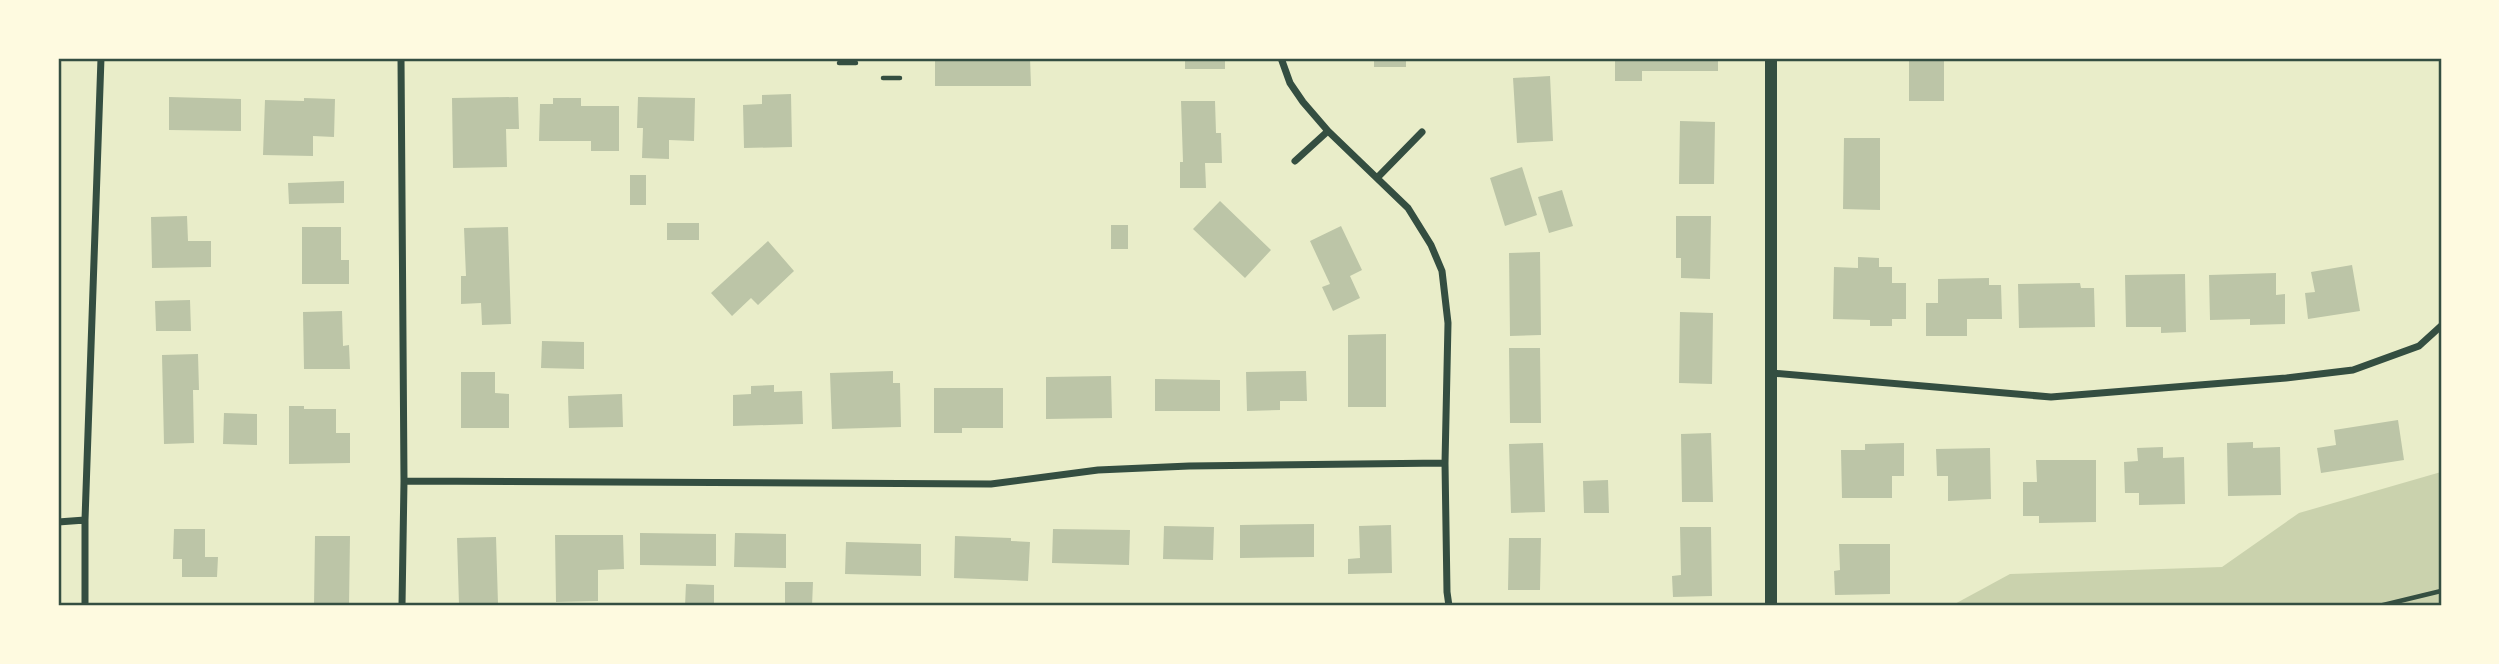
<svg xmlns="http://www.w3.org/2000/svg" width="2499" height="664" font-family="Mulish,sans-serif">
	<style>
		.green { fill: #cad2ad }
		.building { fill: #bcc5a7 }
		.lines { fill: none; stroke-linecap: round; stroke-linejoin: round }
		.path { stroke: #344e41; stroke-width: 4.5 }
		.minor { stroke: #344e41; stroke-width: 7 }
		.tertiary { stroke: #344e41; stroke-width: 12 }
		.neatline { fill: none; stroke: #344e41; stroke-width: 2.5 }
	</style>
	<rect width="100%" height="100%" fill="#e9edc9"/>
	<!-- green -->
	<path class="green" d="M2441 472V606H1951L2010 574 2222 567 2299 513Z"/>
	<!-- building -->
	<path class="building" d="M935 58H1030L1031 86H935Z
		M1185 58H1225V69H1185Z
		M1374 58H1406V67H1374Z
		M1615 58H1718V71H1642V81H1615Z
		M1909 58H1944V101H1909Z
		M1550 76 1553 141 1517 143 1513 78Z
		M791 94 792 147 744 148 743 105 762 104V95Z
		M169 97 241 99V131L169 130Z
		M518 97 519 129H506L507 167 453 168 452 98Z
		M638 97 695 98 694 141 669 140V159L642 158 643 128H637Z
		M304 98 335 99 334 137 313 136V156L263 155 265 100 304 101Z
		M553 98H581V106H619V151H591V141H539L540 104H553Z
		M1181 101H1215L1216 133H1221L1222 163H1205L1206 188H1180V162H1183Z
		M1680 121 1715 122 1714 184H1679Z
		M1844 138H1880V210L1843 209Z
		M1522 167 1537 215 1505 226 1490 178Z
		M630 175H646V205H630Z
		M344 181V203L289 204 288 183Z
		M1562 190 1573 226 1549 233 1538 197Z
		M1220 201 1271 250 1245 278 1193 229Z
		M187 216 188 241H211V267L152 268 151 217Z
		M1676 216H1711L1710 279 1681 278V258H1676Z
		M667 223H699V240H667Z
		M1111 225H1128V249H1111Z
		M1341 226 1362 270 1350 276 1360 298 1333 311 1322 287 1330 284 1310 241Z
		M302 227H341V260H349V284H302Z
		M508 227 511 324 482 325 481 303 461 304V276H466L464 228Z
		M768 241 794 271 758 305 751 298 732 316 711 293Z
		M1540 252 1541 335 1510 336 1509 253Z
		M1858 257 1879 258V267H1892V283H1906V319H1892V326H1870V320L1833 319 1834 267 1858 268Z
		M2352 265 2360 311 2308 319 2305 293 2315 292 2311 272Z
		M2276 273V295L2285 294V324L2250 325V319L2210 320 2209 275Z
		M2185 274 2186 332 2161 333V327H2126L2125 275Z
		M1989 278V285H2001L2002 319H1967V336H1926V303H1938V279Z
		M2080 283 2081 288H2094L2095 327 2019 328 2018 284Z
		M190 300 191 331H156L155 301Z
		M342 311 343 346 349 345 350 369H304L303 312Z
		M1680 312 1713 313 1712 384 1679 383Z
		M1386 334V407H1348V335Z
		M542 341 584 342V369L541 368Z
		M1509 348H1540L1541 423H1510Z
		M198 354 199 390H193L194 443 164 444 162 355Z
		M893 371V383H900L901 427 832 429 830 373Z
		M1306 371 1307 401H1280V410L1247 411 1246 372Z
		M461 372H495V393L509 394V428H461Z
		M1111 376 1112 418 1046 419V377Z
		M1155 379 1220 380V411H1155Z
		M774 385V392L802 391 803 424 733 426V395L751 394V386Z
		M934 388H1003V428H962V433H934Z
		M622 394 623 427 569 428 568 396Z
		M289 406H304V409H336V433H350V463L289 464Z
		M224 413 257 414V445L223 444Z
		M2398 420 2404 460 2321 473 2317 448 2336 445 2334 430Z
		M1711 433 1713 502H1682L1681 434Z
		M2253 442V448L2280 447 2281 495 2228 496 2227 443Z
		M1543 443 1545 512 1511 513 1509 444Z
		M1904 443V476H1892V498H1842L1841 450H1865V444Z
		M2163 447V458L2184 457 2185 504 2139 505V493H2125L2124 462 2138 461 2137 448Z
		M1990 448 1991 499 1948 501V476H1937L1936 449Z
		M2036 460H2096V522L2039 523V516H2023V482H2037Z
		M1608 480 1609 513H1584L1583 481Z
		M1314 524V557L1240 558V525Z
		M1391 525 1392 573 1348 574V559L1360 558 1359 526Z
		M1164 526 1214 527 1213 560 1163 559Z
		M1680 527H1711L1712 596 1673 597 1672 576 1681 575Z
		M174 529H205V557H218L217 577H182V559H173Z
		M1053 529 1130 530 1129 565 1052 563Z
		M640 533 716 534V566L640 565Z
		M735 533 786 534V568L734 567Z
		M555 535H623L624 569 598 570V601L556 602Z
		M315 536H350L349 606H314Z
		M955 536 1011 538V541L1030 542 1028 581 954 578Z
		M496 537 498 604 459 605 457 538Z
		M1509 538H1541L1540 590H1508Z
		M846 542 921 544V576L845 574Z
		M1839 544H1890V594L1835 595 1834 571 1840 570Z
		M785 582H813L812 606H785Z
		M686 584 714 585V606H685Z"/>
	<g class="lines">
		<!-- path -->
		<path class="path" d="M839 63H856
			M883 78H900
			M2379 606 2441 591"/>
		<!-- minor -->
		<path class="minor" d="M401 58 404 481 402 606
			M1281 58 1290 83 1303 102 1328 131 1408 208 1431 245 1442 271 1448 323 1445 463 1447 592 1449 606
			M1295 161 1328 131
			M1378 177 1422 132
			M1771 373 2051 397 2286 378 2353 370 2419 346 2441 326
			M404 481 991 484 1098 470 1189 466 1445 463
			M58 522 85 520
			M85 606V520L101 58"/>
		<!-- tertiary -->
		<path class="tertiary" d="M1771 58V606"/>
	</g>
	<!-- border -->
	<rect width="2499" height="664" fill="none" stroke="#fefae0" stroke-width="119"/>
	<rect x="60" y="60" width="2380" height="544" class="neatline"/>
</svg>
